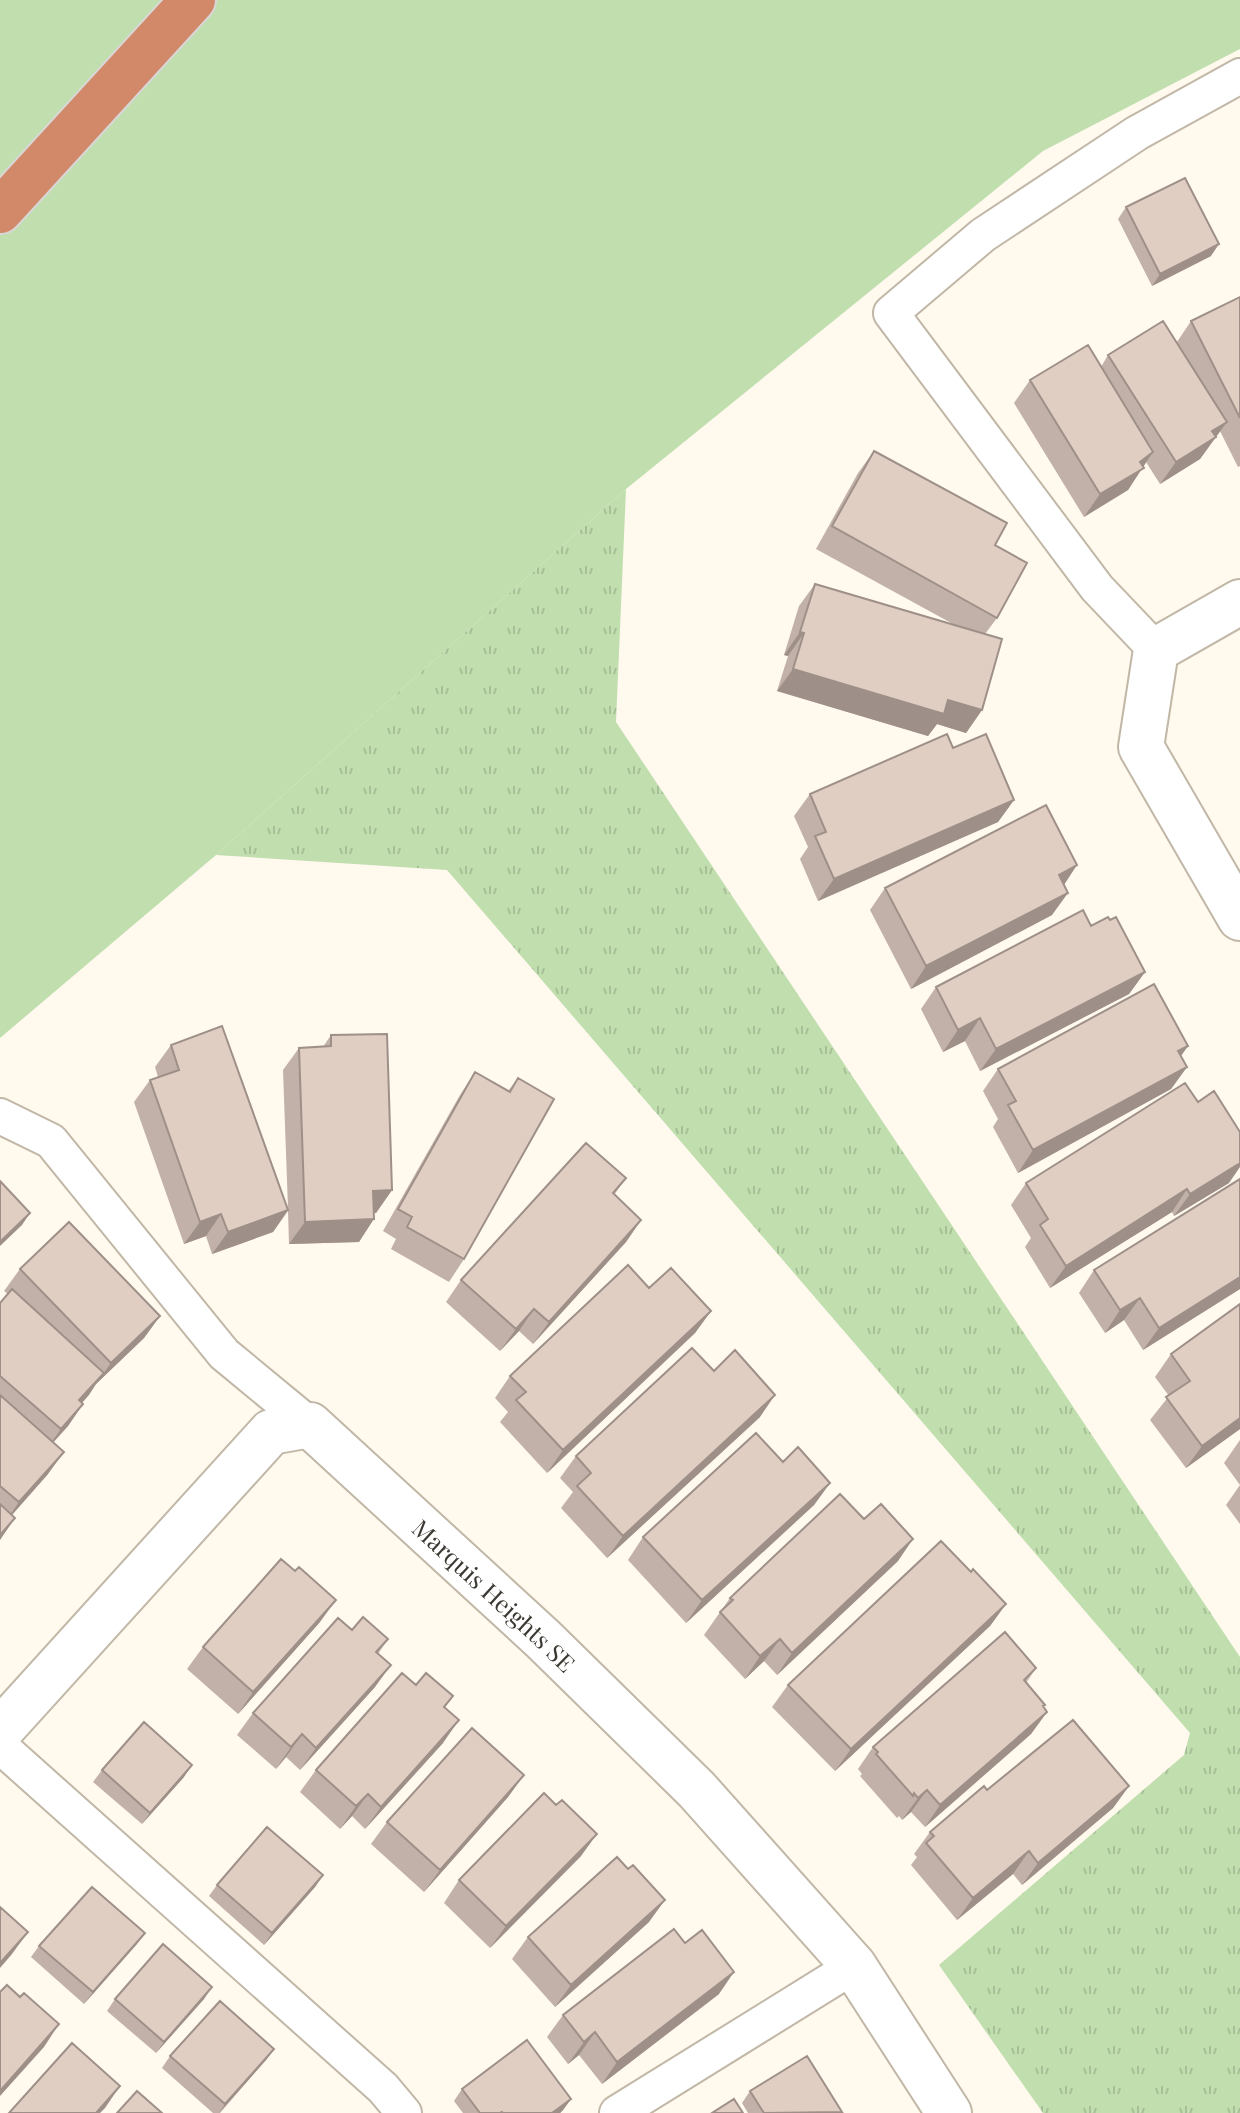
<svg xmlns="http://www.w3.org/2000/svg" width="1240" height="2113" font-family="'Playfair Display',serif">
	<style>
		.grass { fill: #c0deae }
		.park { fill: url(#park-tufts) }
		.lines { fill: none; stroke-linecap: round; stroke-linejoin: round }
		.lane-casing { stroke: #c1b7a6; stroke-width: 38 }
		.street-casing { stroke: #c1b7a6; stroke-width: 48 }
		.highway-casing { stroke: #d8d7d6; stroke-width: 48 }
		.lane { stroke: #fff; stroke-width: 34 }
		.street { stroke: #fff; stroke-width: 44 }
		.highway { stroke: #d2896a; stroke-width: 44 }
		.wall { fill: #c2b1a8 }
		.shaded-wall { fill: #9e9088 }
		.building { fill: #e1cec3; stroke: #9e9088; stroke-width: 2 }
		.labels { text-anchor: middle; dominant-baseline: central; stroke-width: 7; stroke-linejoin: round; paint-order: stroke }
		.street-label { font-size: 24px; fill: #3c3932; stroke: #fff }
	</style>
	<defs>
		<pattern id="park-tufts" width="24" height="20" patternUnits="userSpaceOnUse" patternTransform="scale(2)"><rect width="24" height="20" fill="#c0deae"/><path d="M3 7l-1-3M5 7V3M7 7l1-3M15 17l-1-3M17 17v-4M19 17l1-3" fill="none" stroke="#a6bf96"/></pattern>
	</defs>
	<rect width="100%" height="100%" fill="#fff9ee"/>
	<!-- grass -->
	<path class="grass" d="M0 0H1240V49L1043 151 626 489 216 855 0 1038Z"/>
	<!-- park -->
	<path class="park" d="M626 489 616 722 1240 1657V2113H1043L939 1965 1184 1755 1190 1733 447 870 216 855Z"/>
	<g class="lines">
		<!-- lane casing -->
		<g class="lane-casing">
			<path id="lane" d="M1156 650 1097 588 891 313 983 235 1137 133 1240 76
				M0 1116 51 1141 224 1354 310 1425
				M0 1746 383 2088 404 2113
				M617 2113 854 1966"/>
		</g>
		<!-- street casing -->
		<g class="street-casing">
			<g id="street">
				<path d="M1240 602 1156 650 1141 747 1240 918"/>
				<path id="s1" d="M0 1731 271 1432 310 1425 543 1639 697 1790 854 1966 949 2113"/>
			</g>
		</g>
		<!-- highway casing -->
		<g class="highway-casing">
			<path id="highway" d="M0 211 193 0"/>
		</g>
		<!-- lane -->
		<use href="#lane" class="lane"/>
		<!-- street -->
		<use href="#street" class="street"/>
		<!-- highway -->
		<use href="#highway" class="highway"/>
	</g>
	<!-- wall -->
	<path class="wall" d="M1126 207 1211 256 1152 286 1118 219Z
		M1240 297V466L1238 467 1220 431 1200 459 1160 484 1146 462 1128 490 1084 517 1014 403 1030 380 1101 367 1108 355 1177 342 1191 321Z
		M874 451 995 545 997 618 985 634 982 710 966 733 937 724 928 736 777 691 788 656 784 655 799 606 815 584 953 624 816 549 858 473Z
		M953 748 1014 800 998 822 818 901 800 859 808 847 794 816 810 794Z
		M1064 884 1052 915 911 989 870 910 885 888Z
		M1091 926 1145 972 1129 994 980 1071 965 1041 943 1052 921 1009 936 987Z
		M331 1035 392 1190 376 1213H374L359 1242 289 1244 288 1211 273 1232 212 1254 206 1236 184 1244 134 1102 150 1080 158 1077 155 1067 171 1045 288 1208 283 1070 299 1048 323 1047Z
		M1188 1046 1181 1056 1187 1067 1171 1089 1018 1173 993 1127 998 1119 983 1091 998 1069Z
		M475 1072 508 1091 518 1078 464 1259 449 1282 391 1249 396 1239 383 1231 460 1095Z
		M626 1178 614 1195 641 1220 626 1242 533 1344 519 1331 500 1351 446 1302 461 1280Z
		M1240 1179V1289L1143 1350 1124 1320 1105 1333 1079 1293 1094 1270Z
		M1026 1183H1229L1174 1216 1172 1212 1050 1288 1025 1247 1031 1238 1011 1205Z
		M20 1269 160 1316 144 1338 96 1384 82 1403 83 1404 68 1426 53 1443 48 1474 12 1515 0 1540V1303L8 1294 4 1291Z
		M649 1288 711 1311 695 1333 547 1473 500 1422 508 1412 495 1398 510 1376Z
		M1171 1354 1240 1429 1186 1468 1150 1420 1169 1396 1155 1377Z
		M760 1417 607 1558 561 1508 573 1492 560 1478 576 1456Z
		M1240 1440V1524L1226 1505 1240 1485 1224 1463Z
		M783 1462 830 1483 814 1505 686 1623 628 1560 643 1537Z
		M898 1561 777 1675 764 1661 745 1679 704 1635 730 1598Z
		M971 1572 1006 1604 990 1626 835 1771 772 1707 788 1685Z
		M320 1622 238 1714 187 1669 203 1647Z
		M352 1630 388 1639 378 1654 375 1687 300 1770 286 1757 276 1769 237 1735 253 1713Z
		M1036 1668 1026 1683 1045 1705 1043 1707 1047 1712 1031 1734 925 1827 911 1812 902 1820 899 1816 897 1818 860 1776 862 1774 858 1769 873 1747Z
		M416 1685 445 1708 443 1743 365 1829 352 1816 340 1829 300 1792 316 1770Z
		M102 1770 184 1777 142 1824 93 1782Z
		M524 1775 508 1797 424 1892 371 1844 387 1822Z
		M1129 1786 1113 1808 1022 1885 1013 1874 957 1920 911 1865 917 1857 914 1854 930 1832 987 1790Z
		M556 1805 581 1856 490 1948 444 1903 459 1880Z
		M323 1875 315 1887 264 1945 209 1896 217 1885Z
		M649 1922 555 2007 512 1959 528 1937Z
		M145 1933 136 1945 84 2004 31 1957 39 1946Z
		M719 1994 602 2084 579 2055 568 2064 547 2037 563 2015Z
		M115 1999H204L156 2053 107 2011Z
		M274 2049 266 2060 220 2113H213L162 2068 170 2056Z
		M462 2089 571 2099 563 2110 560 2113H463L454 2101Z
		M750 2091 841 2113H748L742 2103Z"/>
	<!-- shaded-wall -->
	<path class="shaded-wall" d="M1219 244 1211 256 1152 286 1160 274Z
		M1227 422 1200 459 1160 484 1176 462 1212 431Z
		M1153 452 1128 490 1084 517 1100 494 1140 462Z
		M800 632 804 633 788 656 784 655Z
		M793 669 948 700 982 710 966 733 937 724 928 736 777 691Z
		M1014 800 998 822 818 901 834 879Z
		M1077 865 1062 888 1059 875Z
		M1068 893 1052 915 911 989 926 966Z
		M1145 972 1129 994 980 1071 996 1049Z
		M980 1018 965 1041 943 1052 958 1030Z
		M1188 1046 1172 1068 1178 1051Z
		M1187 1067 1171 1089 1018 1173 1033 1150Z
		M1240 1157V1167L1229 1183 1174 1216 1190 1194Z
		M1187 1189 1172 1212 1050 1288 1066 1266Z
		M392 1190 376 1213H358L373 1191Z
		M288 1210 273 1232 212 1254 228 1232Z
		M30 1213 22 1225 0 1246V1242Z
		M221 1214 206 1236 184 1244 200 1222Z
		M374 1219 359 1242 289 1244 305 1222Z
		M641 1220 626 1242 533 1344 549 1322Z
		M1240 1277V1289L1143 1350 1159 1328Z
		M1140 1298 1124 1320 1105 1333 1120 1310Z
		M534 1309 519 1331 500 1351 516 1329Z
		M711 1311 695 1333 547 1473 563 1450Z
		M160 1316 144 1338 96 1384 89 1395 64 1423 79 1400 103 1374 111 1363Z
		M775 1395 760 1417 607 1558 623 1536Z
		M83 1404 68 1426 45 1451 61 1429Z
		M1240 1418V1429L1186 1468 1202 1446Z
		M64 1452 48 1474 3 1525 19 1502Z
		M830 1483 814 1505 686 1623 702 1600Z
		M15 1518 0 1540V1535Z
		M913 1539 898 1561 777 1675 792 1653Z
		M336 1600 320 1622 238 1714 253 1692Z
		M1006 1604 990 1626 835 1771 851 1749Z
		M780 1639 764 1661 745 1679 760 1656Z
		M391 1665 375 1687 300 1770 316 1748Z
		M1047 1712 1031 1734 925 1827 940 1805Z
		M459 1720 443 1743 365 1829 381 1807Z
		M302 1734 286 1757 276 1769 291 1747Z
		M192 1765 184 1777 142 1824 150 1813Z
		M524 1775 508 1797 424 1892 440 1870Z
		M1129 1786 1113 1808 1022 1885 1038 1863Z
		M927 1790 911 1812 902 1820 918 1798Z
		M368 1794 352 1816 340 1829 356 1806Z
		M597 1834 581 1856 490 1948 506 1926Z
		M1029 1851 1013 1874 957 1920 973 1898Z
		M323 1875 315 1887 264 1945 272 1933Z
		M665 1900 649 1922 555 2007 571 1985Z
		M28 1932 12 1954 0 1968V1963Z
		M145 1933 136 1945 84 2004 93 1992Z
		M734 1972 719 1994 602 2084 617 2062Z
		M212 1987 204 1999 156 2053 164 2042Z
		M59 2024 44 2047 0 2096V2091Z
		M595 2032 579 2055 568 2064 584 2042Z
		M274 2049 266 2060 219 2113 225 2104Z
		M120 2086 105 2108 100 2113H96Z
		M571 2099 563 2110 560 2113H552Z"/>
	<!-- building -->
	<path class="building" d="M1185 178 1219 244 1160 274 1126 207Z
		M1240 297V418L1191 321Z
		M1163 321 1227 422 1212 431 1216 437 1176 462 1108 355Z
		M1088 345 1153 452 1140 462 1144 468 1100 494 1030 380Z
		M874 451 1007 523 995 545 1027 563 997 618 832 526Z
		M815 584 1002 639 982 710 948 700 944 714 793 669 804 633 800 632Z
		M947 734 953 748 986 734 1014 800 834 879 815 836 826 832 810 794Z
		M1046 805 1077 865 1059 875 1068 893 926 966 885 888Z
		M1083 910 1091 926 1108 917 1110 920 1116 917 1145 972 996 1049 980 1018 958 1030 936 987Z
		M1154 984 1188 1046 1178 1051 1187 1067 1033 1150 1008 1105 1016 1101 998 1069Z
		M222 1026 288 1210 228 1232 221 1214 200 1222 150 1080 179 1070 171 1045Z
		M387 1034 392 1190 373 1191 374 1219 305 1222 299 1048 331 1046V1035Z
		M475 1072 510 1092 518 1078 554 1099 464 1259 407 1227 412 1217 398 1209Z
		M1185 1083 1198 1102 1214 1091 1240 1132V1163L1190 1194 1187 1189 1066 1266 1040 1225 1048 1219 1026 1183Z
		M586 1143 626 1178 613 1193 641 1220 549 1322 534 1309 516 1329 461 1280Z
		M1240 1179V1277L1159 1328 1140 1298 1120 1310 1094 1270Z
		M0 1181 30 1213 0 1242Z
		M69 1222 160 1316 111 1363 20 1269Z
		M628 1265 649 1288 671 1268 711 1311 563 1450 516 1400 526 1392 510 1376Z
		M12 1289 104 1373 79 1400 83 1404 61 1429 0 1376V1303Z
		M1240 1304V1418L1202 1446 1166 1397 1190 1381 1171 1354Z
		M692 1348 714 1371 735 1350 775 1395 623 1536 577 1486 591 1473 576 1456Z
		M0 1395 64 1452 19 1502 0 1486Z
		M756 1433 783 1462 798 1447 830 1483 702 1600 643 1537Z
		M840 1494 864 1519 881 1504 913 1539 792 1653 780 1639 760 1656 720 1612 733 1600 730 1598Z
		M0 1504 15 1518 0 1535Z
		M941 1541 971 1572 973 1569 1006 1604 851 1749 788 1685Z
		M281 1559 295 1571 299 1567 336 1600 253 1692 203 1647Z
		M363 1617 388 1639 376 1652 391 1665 316 1748 302 1734 291 1747 253 1713 338 1618 352 1630Z
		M1005 1632 1036 1668 1024 1680 1045 1705 1043 1706 1047 1712 940 1805 927 1790 918 1798 914 1793 913 1796 876 1754 878 1752 873 1747Z
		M402 1673 416 1685 426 1673 453 1696 444 1707 459 1720 381 1807 368 1794 356 1806 316 1770Z
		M1073 1720 1129 1786 1038 1863 1029 1851 973 1898 926 1843 934 1836 930 1832 984 1786 987 1790Z
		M144 1722 192 1765 150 1813 102 1770Z
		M472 1728 524 1775 440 1870 387 1822Z
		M544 1793 556 1805 562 1800 597 1834 506 1926 459 1880Z
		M267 1827 323 1875 272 1933 217 1885Z
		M617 1857 628 1869 633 1865 665 1900 571 1985 528 1937Z
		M92 1887 145 1933 93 1992 39 1946Z
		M0 1907 28 1932 0 1963Z
		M674 1929 685 1943 702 1930 734 1972 617 2062 595 2032 584 2042 563 2015Z
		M163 1944 212 1987 164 2042 115 1999Z
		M7 1985 20 1997 24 1993 59 2024 0 2091V1992Z
		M220 2001 274 2049 225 2104 170 2056Z
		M527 2040 571 2099 552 2113H503L502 2112 500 2113H480L462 2089Z
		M72 2043 120 2086 96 2113H9Z
		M807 2056 842 2112 764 2113 750 2091Z
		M137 2091 162 2113H117Z
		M734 2099 743 2113H712Z"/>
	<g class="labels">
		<!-- street labels -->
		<g class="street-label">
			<text stroke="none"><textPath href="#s1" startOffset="694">Marquis Heights SE</textPath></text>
		</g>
	</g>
</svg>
